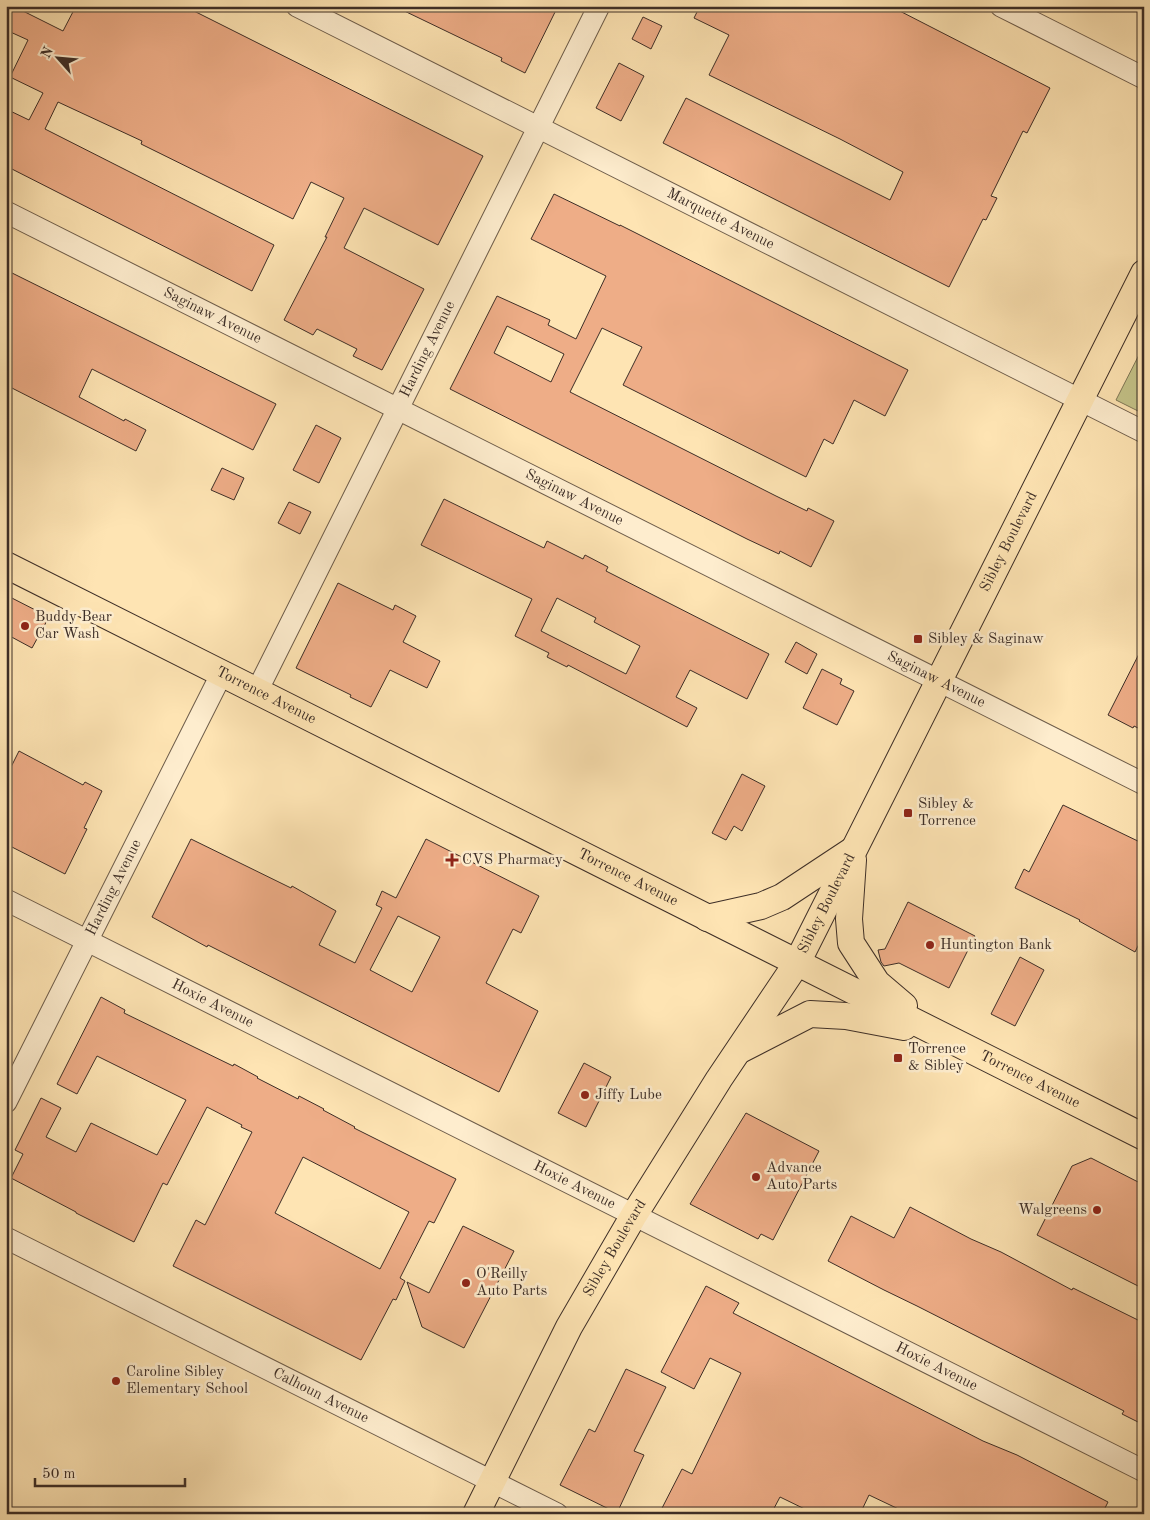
<svg xmlns="http://www.w3.org/2000/svg" width="1150" height="1520" font-family="'Old Standard TT',serif">
	<style>
		.green { fill: #c4c389; stroke: #807858 }
		.building { fill: #eead87; stroke: #3d2e27; fill-rule: evenodd }
		.lines { fill: none; stroke-linecap: round; stroke-linejoin: round }
		.minor-casing { stroke: #6d5c4a; stroke-width: 23 }
		.major-casing { stroke: #3d2e27; stroke-width: 28 }
		.minor { stroke: #feedce; stroke-width: 21 }
		.major { stroke: #fee4b3; stroke-width: 26 }
		.poi-dot { fill: #8f2418; stroke: #feedce; stroke-width: 2 }
		.labels { text-anchor: middle; dominant-baseline: central; stroke-width: 5; stroke-linejoin: round; paint-order: stroke }
		.street-label { font-size: 15px; fill: #3d2e27; stroke: #feedce }
		.poi-label { font-size: 15px; fill: #3d2e27; stroke: #feedce; text-anchor: start }
	</style>
	<rect width="100%" height="100%" fill="#fee4b3"/>
	<filter id="stains"><feTurbulence type="fractalNoise" baseFrequency=".004" numOctaves="4"/><feColorMatrix values="0 0 0 0 .2 0 0 0 0 .09 0 0 0 0 .02 0 0 0 .5 -.17"/></filter>
	<radialGradient id="worn" r=".72"><stop offset=".6" stop-color="#630" stop-opacity="0"/><stop offset="1" stop-color="#630" stop-opacity=".3"/></radialGradient>
	<!-- green -->
	<path class="green" d="M1144 345V414L1116 400Z"/>
	<!-- building -->
	<path class="building" d="M6 6H13L63 31 76 6H184L483 156 438 245 364 208 344 248 424 289 382 370 353 356 357 349 317 329 313 335 284 320 327 237H325L344 198 311 182 293 219 141 144 142 141 58 102 45 129 274 245 252 291 6 166V109L29 120 43 93 10 77 28 40 6 30Z
		M394 6H558L525 73 501 61 502 58Z
		M700 6H890L1050 88 1027 133 1023 131 991 196 997 198 986 220 983 219 949 287 663 143 686 98 890 200 903 172 840 139 709 75 729 35 694 18Z
		M643 17 662 26 651 49 632 39Z
		M619 63 644 76 621 121 596 108Z
		M554 194 620 226V225L908 370 885 416 854 400 833 444 824 439 806 477 623 385 642 347 602 328 570 392 776 496 807 511 808 508 834 521 811 567 780 551 779 554 747 539 450 389 497 296 550 320 548 325 576 339 606 276 531 239ZM507 326 564 354 551 382 494 353Z
		M6 270 276 404 253 450 92 369 79 397 124 421 125 419 146 430 136 451 6 385Z
		M316 425 341 438 319 483 293 470Z
		M222 468 244 478 234 500 211 490Z
		M444 499 544 548 547 541 583 559 585 555 608 567 606 571 769 654 747 699 690 670 676 697 697 708 687 727 568 665 567 667 547 657 549 653 515 636 532 599 421 545ZM557 598 596 618 594 622 640 646 626 674 541 631Z
		M289 502 311 512 300 534 278 523Z
		M338 583 393 610 395 605 416 616 403 642 440 661 427 688 390 670 371 707 350 697 351 695 296 668Z
		M6 595 49 617 32 648 6 634Z
		M796 642 817 654 807 674 785 662Z
		M1144 644V731L1134 726 1133 728 1108 715Z
		M822 669 842 679 840 684 854 691 837 725 803 708Z
		M19 751 83 785 85 782 102 791 84 828 87 829 65 874 6 844V777Z
		M742 774 765 786 742 831 734 826 726 840 712 833Z
		M1063 805 1144 844V934L1135 952 1079 921 1080 920 1015 888 1024 869 1029 872Z
		M191 839 291 888 292 886 336 911 319 945 355 963 382 908 376 905 382 891 396 898 426 839 539 896 521 933 513 929 486 983 538 1011 499 1092 208 945 207 947 152 917ZM398 916 440 937 412 992 370 970Z
		M908 902 975 936 949 988 899 963 884 966 881 962 878 950 885 949Z
		M1020 957 1044 970 1015 1026 991 1014Z
		M101 997 125 1010 124 1013 233 1066 234 1064 258 1077 257 1078 298 1099 299 1096 324 1109 323 1110 355 1127 354 1128 456 1179 434 1223 429 1221 400 1278 405 1281 396 1300 393 1299 361 1360 173 1266 196 1220 205 1225 252 1132 241 1127 242 1125 207 1107 167 1185 163 1183 134 1242 76 1213V1212L11 1178 23 1154 15 1150 41 1098 61 1108 46 1137 76 1152 91 1123 157 1155 186 1100 97 1056 77 1094 57 1084ZM303 1157 409 1212 380 1269 275 1213Z
		M584 1063 611 1077 586 1127 558 1113Z
		M746 1113 819 1151 773 1240 761 1234 758 1239 690 1204Z
		M1091 1158 1144 1185V1289L1037 1235 1072 1166Z
		M910 1207 971 1239 1001 1252 1072 1290 1073 1288 1144 1323V1425L1122 1414 1124 1411 917 1306 884 1290 828 1261 851 1216 894 1238Z
		M463 1226 514 1251 464 1348 422 1327 407 1282 429 1293Z
		M706 1286 739 1303 733 1313 983 1441 1017 1455 1108 1502 1102 1514H909L869 1495 860 1514H815L780 1497 771 1514H659L682 1469 692 1474 741 1373 710 1358 694 1389 661 1372Z
		M626 1369 666 1387 634 1451 644 1455 617 1513 560 1485 589 1429 595 1432Z"/>
	<g class="lines">
		<!-- minor casing -->
		<g class="minor-casing">
			<g id="minor">
				<path id="s1" d="M297 6 1144 432"/>
				<path d="M1001 6 1144 78"/>
				<path id="s2" d="M6 212 1144 784"/>
				<path id="s3" d="M257 691 599 6"/>
				<path id="s4" d="M6 900 1144 1471"/>
				<path id="s5" d="M6 1102 222 673"/>
				<path id="s6" d="M6 1238 557 1514"/>
			</g>
		</g>
		<!-- major casing -->
		<g class="major-casing">
			<g id="major">
				<path id="s7" d="M6 565 1144 1137"/>
				<path d="M853 860 849 919 851 943 877 983 904 1006"/>
				<path d="M707 918 761 906 782 897 853 850"/>
				<path d="M740 1050 810 1014 846 1016 904 1027"/>
				<path id="s8" d="M476 1514 569 1327 634 1215 719 1079 797 963 1144 273"/>
			</g>
		</g>
		<!-- minor -->
		<use href="#minor" class="minor"/>
		<!-- major -->
		<use href="#major" class="major"/>
	</g>
	<!-- markers -->
	<g class="poi-dot">
		<circle cx="25" cy="626" r="5"/>
		<rect x="913" y="634" width="10" height="10" rx="2.5"/>
		<rect x="903" y="808" width="10" height="10" rx="2.5"/>
		<path d="M449.5 852.5h5v5h5v5h-5v5h-5v-5h-5v-5h5z"/>
		<circle cx="930" cy="945" r="5"/>
		<rect x="893" y="1053" width="10" height="10" rx="2.5"/>
		<circle cx="585" cy="1095" r="5"/>
		<circle cx="756" cy="1177" r="5"/>
		<circle cx="1097" cy="1210" r="5"/>
		<circle cx="466" cy="1283" r="5"/>
		<circle cx="116" cy="1381" r="5"/>
	</g>
	<g class="labels">
		<!-- street labels -->
		<g class="street-label">
			<text stroke="none"><textPath href="#s1" startOffset="474">Marquette Avenue</textPath></text>
			<text stroke="none"><textPath href="#s2" startOffset="231">Saginaw Avenue</textPath></text>
			<text stroke="none"><textPath href="#s3" startOffset="382">Harding Avenue</textPath></text>
			<text stroke="none"><textPath href="#s2" startOffset="636">Saginaw Avenue</textPath></text>
			<text stroke="none"><textPath href="#s8" startOffset="1110">Sibley Boulevard</textPath></text>
			<text stroke="none"><textPath href="#s2" startOffset="1041">Saginaw Avenue</textPath></text>
			<text stroke="none"><textPath href="#s7" startOffset="291">Torrence Avenue</textPath></text>
			<text stroke="none"><textPath href="#s7" startOffset="696">Torrence Avenue</textPath></text>
			<text stroke="none"><textPath href="#s5" startOffset="240">Harding Avenue</textPath></text>
			<text stroke="none"><textPath href="#s8" startOffset="705">Sibley Boulevard</textPath></text>
			<text stroke="none"><textPath href="#s4" startOffset="231">Hoxie Avenue</textPath></text>
			<text stroke="none"><textPath href="#s7" startOffset="1146">Torrence Avenue</textPath></text>
			<text stroke="none"><textPath href="#s4" startOffset="636">Hoxie Avenue</textPath></text>
			<text stroke="none"><textPath href="#s8" startOffset="300">Sibley Boulevard</textPath></text>
			<text stroke="none"><textPath href="#s4" startOffset="1041">Hoxie Avenue</textPath></text>
			<text stroke="none"><textPath href="#s6" startOffset="352">Calhoun Avenue</textPath></text>
		</g>
		<!-- poi labels -->
		<g class="poi-label">
			<text x="35" y="617">Buddy Bear<tspan x="35" dy="17">Car Wash</tspan></text>
			<text x="928" y="639">Sibley &amp; Saginaw</text>
			<text x="918" y="804">Sibley &amp;<tspan x="918" dy="17">Torrence</tspan></text>
			<text x="462" y="860">CVS Pharmacy</text>
			<text x="940" y="945">Huntington Bank</text>
			<text x="908" y="1049">Torrence<tspan x="908" dy="17">&amp; Sibley</tspan></text>
			<text x="595" y="1095">Jiffy Lube</text>
			<text x="766" y="1168">Advance<tspan x="766" dy="17">Auto Parts</tspan></text>
			<text x="1087" y="1210" text-anchor="end">Walgreens</text>
			<text x="476" y="1274">O'Reilly<tspan x="476" dy="17">Auto Parts</tspan></text>
			<text x="126" y="1372">Caroline Sibley<tspan x="126" dy="17">Elementary School</tspan></text>
		</g>
	</g>
	<!-- margin -->
	<rect width="1150" height="1520" fill="none" stroke="#fee4b3" stroke-width="25"/>
	<rect x="8" y="8" width="1135" height="1505" fill="none" stroke="#3d2e27" stroke-width="2.5"/>
	<rect x="12" y="12" width="1125" height="1495" fill="none" stroke="#3d2e27"/>
	<!-- north arrow -->
	<g transform="translate(58 58) rotate(297)" stroke="#feedce" stroke-width="4" paint-order="stroke">
	<path d="M0-4L9 19L0 12L-9 19Z" fill="#3d2e27"/>
	<text y="-8" font-size="14" font-weight="bold" text-anchor="middle" fill="#3d2e27">N</text>
	</g>
	<!-- scale -->
	<path d="M35 1478v8h150v-8" fill="none" stroke="#3d2e27" stroke-width="2.5"/>
	<text x="42" y="1478" font-size="15" fill="#3d2e27" stroke="#feedce" stroke-width="4" paint-order="stroke">50 m</text>
	<rect width="100%" height="100%" filter="url(#stains)"/>
	<rect width="100%" height="100%" fill="url(#worn)"/>
</svg>
